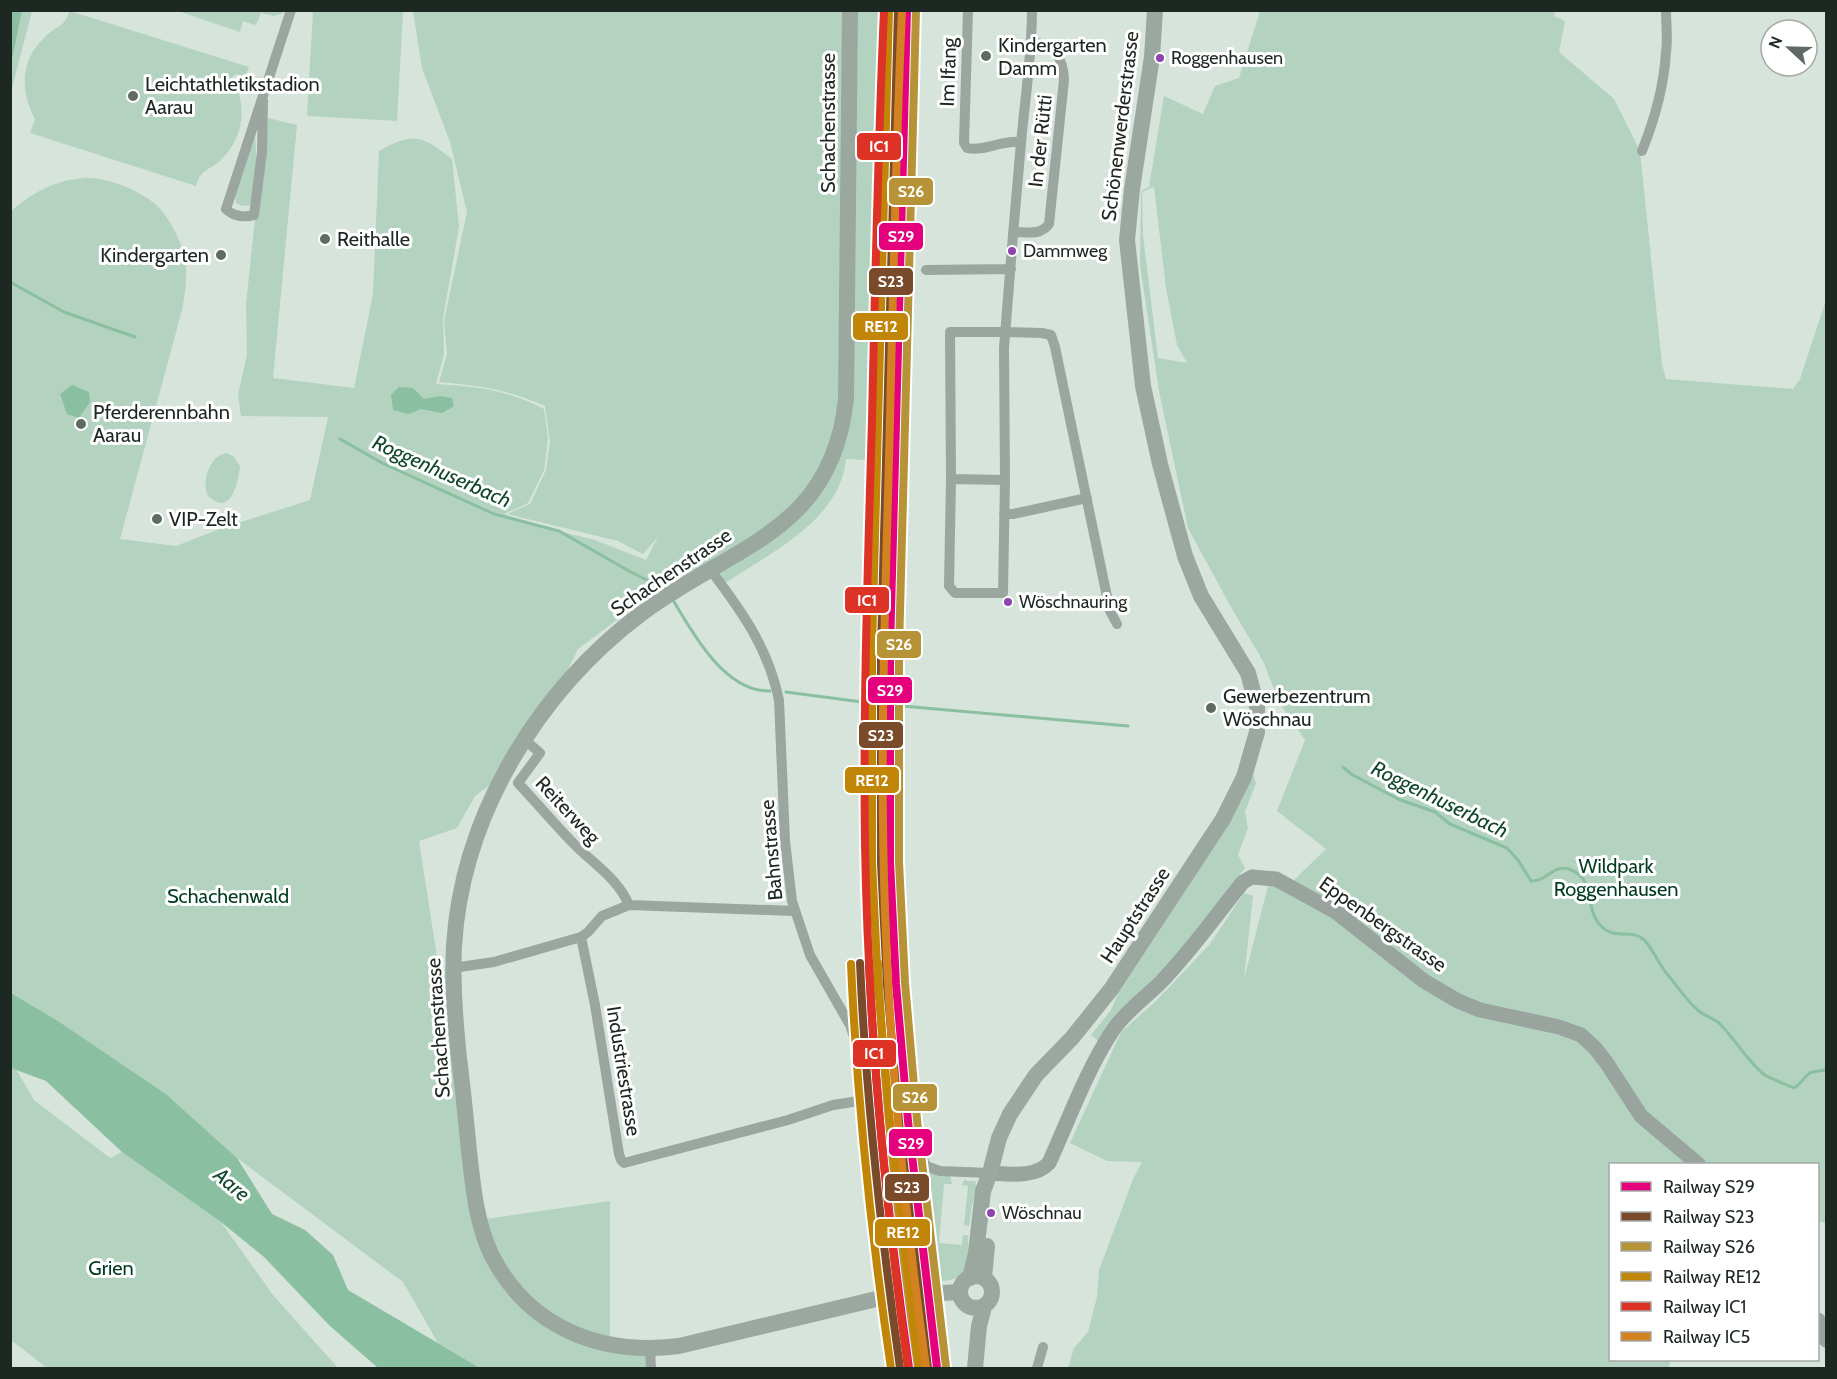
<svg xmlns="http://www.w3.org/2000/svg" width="1837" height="1379" font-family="Cabin,sans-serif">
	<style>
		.green { fill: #b3d3c0; fill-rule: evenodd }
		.water { fill: #8abfa1 }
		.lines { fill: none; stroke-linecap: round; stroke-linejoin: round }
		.stream { stroke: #8abfa1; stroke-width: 3 }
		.street { stroke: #9aa69f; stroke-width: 10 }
		.secondary { stroke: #98a49d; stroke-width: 15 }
		.primary { stroke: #9aa8a0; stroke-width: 16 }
		.rail-1-casing { stroke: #fff; stroke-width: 12 }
		.rail-2-casing { stroke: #fff; stroke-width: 12 }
		.rail-3-casing { stroke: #fff; stroke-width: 12 }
		.rail-4-casing { stroke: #fff; stroke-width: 12 }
		.rail-5-casing { stroke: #fff; stroke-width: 12 }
		.rail-6-casing { stroke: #fff; stroke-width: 12 }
		.rail-1 { stroke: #e5007d; stroke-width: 8 }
		.rail-2 { stroke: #7a4b2a; stroke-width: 8 }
		.rail-3 { stroke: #b79338; stroke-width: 8 }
		.rail-4 { stroke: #c18608; stroke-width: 8 }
		.rail-5 { stroke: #dd3327; stroke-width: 8 }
		.rail-6 { stroke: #d28220; stroke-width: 8 }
		.poi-dot { fill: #5e6a63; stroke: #fff; stroke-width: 2 }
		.bus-dot { fill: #8e44ad; stroke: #fff; stroke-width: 2 }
		.labels { text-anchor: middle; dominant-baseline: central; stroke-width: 6; stroke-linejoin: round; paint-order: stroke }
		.bus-label { font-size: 18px; fill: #1e2822; stroke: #fff; text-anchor: start }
		.poi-label { font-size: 20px; fill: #1e2822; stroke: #fff; text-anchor: start }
		.street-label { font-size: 20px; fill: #1e2822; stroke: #fff }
		.park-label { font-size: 20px; fill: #003b22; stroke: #fff }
		.water-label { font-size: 21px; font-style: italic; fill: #11482e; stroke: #fff }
		.line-badge { stroke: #fff; stroke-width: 2 }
		.badge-label { font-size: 16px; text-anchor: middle; font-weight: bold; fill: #fff }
	</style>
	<rect width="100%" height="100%" fill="#d6e4db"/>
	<!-- green -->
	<path class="green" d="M22 11H32L11 92V65Z
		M70 11 249 67 245 77 236 74 232 78C248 106 244 137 221 160 208 172 202 167 196 186L30 133 35 119C20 91 20 60 45 37 58 24 63 29 70 11Z
		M178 11H284L283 13 274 16 261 13 257 23 254 25 243 21 240 32Z
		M313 11H403L397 121 307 116Z
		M413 11H844L841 390 824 467 784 519 650 595 578 649 568 669 525 728 495 781 475 796 457 828 419 841 439 970 453 968 479 1220 610 1201V1339L650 1349 651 1368H480L438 1343 403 1282 237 1158 166 1094 58 1021 11 993V211C32 193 55 180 84 178 106 176 148 193 162 211 173 224 184 248 186 265 187 280 185 295 182 310L120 539 176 546 222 528 310 500 328 417 241 416 238 395 247 354 246 304 262 152 268 118 297 125 273 378 354 388 373 294 379 151C414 132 421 135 452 159L459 227 443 318 444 354 436 384C479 387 504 389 544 409L548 439 544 470 528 503 504 514 537 526 595 540 646 560 658 537 643 554 618 541 507 514 530 504 546 470 550 442 545 406C506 389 481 386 439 382L447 354 444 321 467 212 450 142 422 68Z
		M854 11H880L867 460 846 459C840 520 773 551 727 582L723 581 720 573 835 467Z
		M1260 11H1555L1554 16 1565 21 1559 52 1614 99 1640 151 1662 364 1666 379 1793 389 1800 379 1826 300V1223L1818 1221V1164H1610V1360H1670L1669 1368H1068L1074 1348 1088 1332 1097 1297 1099 1270 1133 1179 1142 1162 1107 1161 1070 1143 1121 1032 1155 1002 1210 944 1244 893 1253 896 1244 979 1269 882 1293 881 1326 849 1277 811 1305 740 1279 702 1263 661 1232 609 1188 528 1159 391 1140 265 1141 191 1149 187 1164 96 1203 114 1215 86 1239 78ZM1154 187 1166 288 1177 345 1187 363 1158 358 1143 235 1142 192Z
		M255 134C257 158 257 182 250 205L242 206 236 203 235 195Z
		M227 453 234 457 240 466C238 484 231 517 208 496 201 481 210 455 227 453Z
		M1253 775 1256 783 1245 812 1248 828 1238 855 1245 868 1174 957 1099 1042 1091 1035 1111 1010 1117 996 1225 830Z
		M10 1068 16 1069 34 1100 110 1158 122 1152 221 1222 273 1295 338 1368H47L11 1340Z
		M926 1171 950 1176 952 1184H944L939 1243 962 1245 963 1235H968C967 1244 970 1252 969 1259 967 1280 948 1281 932 1282L925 1228 928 1227 923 1177Z
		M965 1179 967 1181H975L977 1187 972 1205 969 1226 964 1225 968 1186 962 1185Z"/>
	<!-- water -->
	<path class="water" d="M11 10 22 11 11 65 10 11Z
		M72 385 89 392 90 402 79 418 67 414 60 394Z
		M399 387 413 388 424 399 440 396 452 398 454 406 442 413 421 409 409 414 393 410 391 395Z
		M11 993 58 1021 166 1094 237 1158 272 1214 305 1230 333 1255 348 1290 480 1368H378L330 1326 264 1257 221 1222 122 1152 46 1081 11 1068Z"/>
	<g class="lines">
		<!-- stream -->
		<path class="stream" d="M10 282 64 312 135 337
			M340 439 382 463 494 514 559 531 629 571 663 588
			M673 600C693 634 725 692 770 691
			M786 692 862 702
			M902 706 1128 726
			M1343 767 1351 774 1398 799 1435 812 1450 824 1507 848 1518 860 1531 881C1547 882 1553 864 1569 869 1598 880 1583 908 1601 926 1614 940 1631 929 1643 939 1650 944 1659 964 1666 973 1677 985 1687 1002 1699 1011 1705 1016 1713 1018 1719 1023 1733 1036 1750 1065 1765 1075 1773 1080 1785 1084 1794 1088 1801 1084 1804 1077 1810 1073 1815 1071 1821 1071 1826 1070"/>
		<!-- street -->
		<path class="street" d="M968 10 964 143 967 148C984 152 1000 140 1021 142
			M1032 10C1032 55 1025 99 1021 143 1015 211 1009 280 1004 348L1005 480 1003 593H955L949 586 951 479 950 332H1005L1042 333 1051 335 1055 347 1110 611 1117 624
			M263 101 262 152 254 215C244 218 233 216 226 209L291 10
			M1642 151C1654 121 1664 86 1666 52 1668 39 1666 24 1666 10
			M1014 232C1027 232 1040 236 1049 224L1064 80C1063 58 1055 44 1031 42
			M926 270 1011 269
			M951 479 1005 480
			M1004 514H1013L1087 498
			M710 569C742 612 768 647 779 700L785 841 792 901 810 955 850 1025 859 1052 872 1148 887 1313 898 1368
			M525 740 540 753 518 783C538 804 556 826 576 846 595 865 618 879 629 905
			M581 937 588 932 602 916 629 905 795 911
			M453 968 494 962 581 937 595 1005 619 1154 621 1160 624 1163 788 1120 833 1105 865 1100
			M916 1103 920 1152 926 1166 940 1171 990 1173
			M650 1349 651 1368
			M1037 1368 1043 1347"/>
		<!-- secondary -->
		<path class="secondary" d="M990 1173C1009 1174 1035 1178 1049 1163 1069 1119 1086 1071 1113 1030 1126 1011 1145 998 1161 982 1191 951 1216 915 1243 882L1252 877 1276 879 1336 912 1424 981 1458 1001 1480 1010 1559 1027 1581 1035 1595 1048 1606 1062 1641 1116 1698 1164
			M1818 1320 1826 1340"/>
		<!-- primary -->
		<path class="primary" d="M850 10 846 398C833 532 733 545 642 613 538 691 462 815 454 946 452 984 455 1020 459 1058 463 1089 466 1120 469 1151 473 1186 476 1222 491 1254 528 1328 601 1356 679 1346L889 1296 960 1292
			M960 1292a16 16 0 1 1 32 0a16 16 0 1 1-32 0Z
			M970 1278 976 1253 983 1191 990 1173 999 1138 1010 1114 1036 1075 1072 1038 1112 988 1223 819 1244 777 1257 732V706L1248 673 1201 596 1185 556 1160 464 1143 386 1127 240 1132 189 1152 57 1155 10
			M984 1278 987 1246
			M975 1368 979 1326 984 1307"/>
		<!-- rail-1 casing -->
		<g class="rail-1-casing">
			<path id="rail-1" d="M907 10 890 649V862L896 984 908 1121 937 1368
				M869 963C875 1099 890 1233 909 1368"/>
		</g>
		<!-- rail-2 casing -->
		<g class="rail-2-casing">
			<path id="rail-2" d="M898 10 881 649V862L887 985 899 1122 928 1368
				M860 963C866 1099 881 1234 900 1368"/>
		</g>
		<!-- rail-3 casing -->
		<g class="rail-3-casing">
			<path id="rail-3" d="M916 10 899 649V862L905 983 917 1120 946 1367
				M878 963C884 1098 899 1232 918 1367"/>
		</g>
		<!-- rail-4 casing -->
		<g class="rail-4-casing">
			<path id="rail-4" d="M889 10 872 649V862L878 986 890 1123 919 1368
				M851 964C857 1100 871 1234 891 1368"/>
		</g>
		<!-- rail-5 casing -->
		<g class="rail-5-casing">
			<path id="rail-5" d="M884 10C878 147 875 284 872 420 868 562 863 703 865 844 868 1020 884 1195 908 1368"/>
		</g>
		<!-- rail-6 casing -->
		<g class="rail-6-casing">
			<path id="rail-6" d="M902 10C896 147 893 283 890 420 886 584 879 748 885 911 890 1064 905 1216 926 1367"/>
		</g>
		<!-- rail-1 -->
		<use href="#rail-1" class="rail-1"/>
		<!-- rail-2 -->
		<use href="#rail-2" class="rail-2"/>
		<!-- rail-3 -->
		<use href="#rail-3" class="rail-3"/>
		<!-- rail-4 -->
		<use href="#rail-4" class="rail-4"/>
		<!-- rail-5 -->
		<use href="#rail-5" class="rail-5"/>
		<!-- rail-6 -->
		<use href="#rail-6" class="rail-6"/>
	</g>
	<!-- markers -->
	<g class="poi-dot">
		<circle cx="986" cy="56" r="6"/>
		<circle cx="133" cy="96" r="6"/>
		<circle cx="325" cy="239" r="6"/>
		<circle cx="221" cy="255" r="6"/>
		<circle cx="81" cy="424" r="6"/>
		<circle cx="157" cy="519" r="6"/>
		<circle cx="1211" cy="708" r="6"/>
	</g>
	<g class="bus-dot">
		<circle cx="1160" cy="58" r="5"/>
		<circle cx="1012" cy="251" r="5"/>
		<circle cx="1008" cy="602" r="5"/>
		<circle cx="991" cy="1213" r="5"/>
	</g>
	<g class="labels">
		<!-- bus labels -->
		<g class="bus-label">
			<text x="1171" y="58">Roggenhausen</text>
			<text x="1023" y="251">Dammweg</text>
			<text x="1019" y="602">Wöschnauring</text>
			<text x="1002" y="1213">Wöschnau</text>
		</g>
		<!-- poi labels -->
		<g class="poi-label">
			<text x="998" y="45">Kindergarten<tspan x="998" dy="23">Damm</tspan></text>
			<text x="145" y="84">Leichtathletikstadion<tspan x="145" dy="23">Aarau</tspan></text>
			<text x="337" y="239">Reithalle</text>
			<text x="209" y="255" text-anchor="end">Kindergarten</text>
			<text x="93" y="412">Pferderennbahn<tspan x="93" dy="23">Aarau</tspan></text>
			<text x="169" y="519">VIP-Zelt</text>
			<text x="1223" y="696">Gewerbezentrum<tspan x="1223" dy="23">Wöschnau</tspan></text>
		</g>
		<!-- street labels -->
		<g class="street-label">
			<text transform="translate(948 72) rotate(-88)">Im Ifang</text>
			<text transform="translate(828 123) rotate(-90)">Schachenstrasse</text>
			<text transform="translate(1120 126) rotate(-83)">Schönenwerderstrasse</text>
			<text transform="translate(1040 141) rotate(-84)">In der Rütti</text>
			<text transform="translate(671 572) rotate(-34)">Schachenstrasse</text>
			<text transform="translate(568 810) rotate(47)">Reiterweg</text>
			<text transform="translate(771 850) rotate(-95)">Bahnstrasse</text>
			<text transform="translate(1135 915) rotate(-57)">Hauptstrasse</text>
			<text transform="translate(1383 924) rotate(35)">Eppenbergstrasse</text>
			<text transform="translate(438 1028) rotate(-94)">Schachenstrasse</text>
			<text transform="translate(624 1071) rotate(81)">Industriestrasse</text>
		</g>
		<!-- park labels -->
		<g class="park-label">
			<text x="1616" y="866">Wildpark<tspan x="1616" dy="23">Roggenhausen</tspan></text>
			<text x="228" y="896">Schachenwald</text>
			<text x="111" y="1268">Grien</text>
		</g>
		<!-- water labels -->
		<g class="water-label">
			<text transform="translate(442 471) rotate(24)">Roggenhuserbach</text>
			<text transform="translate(1440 799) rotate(26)">Roggenhuserbach</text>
			<text transform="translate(232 1184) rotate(40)">Aare</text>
		</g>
	</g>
	<g class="line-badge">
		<rect x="856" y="132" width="46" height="29" rx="6" fill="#dd3327"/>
		<rect x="888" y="177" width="46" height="29" rx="6" fill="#b79338"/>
		<rect x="878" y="222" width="46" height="29" rx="6" fill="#e5007d"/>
		<rect x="868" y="267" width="46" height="29" rx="6" fill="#7a4b2a"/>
		<rect x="852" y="312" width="57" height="29" rx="6" fill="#c18608"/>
		<rect x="844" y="586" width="46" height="28" rx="6" fill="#dd3327"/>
		<rect x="876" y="630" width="46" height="29" rx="6" fill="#b79338"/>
		<rect x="867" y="676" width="46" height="28" rx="6" fill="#e5007d"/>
		<rect x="858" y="721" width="46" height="28" rx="6" fill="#7a4b2a"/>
		<rect x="844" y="766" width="56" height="28" rx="6" fill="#c18608"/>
		<rect x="852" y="1039" width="45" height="29" rx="6" fill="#dd3327"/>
		<rect x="892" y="1083" width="46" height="29" rx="6" fill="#b79338"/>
		<rect x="888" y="1128" width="45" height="29" rx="6" fill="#e5007d"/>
		<rect x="884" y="1173" width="46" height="29" rx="6" fill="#7a4b2a"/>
		<rect x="874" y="1218" width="57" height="29" rx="6" fill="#c18608"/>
	</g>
	<g class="badge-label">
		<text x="879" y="152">IC1</text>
		<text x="911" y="197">S26</text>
		<text x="901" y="242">S29</text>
		<text x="891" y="287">S23</text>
		<text x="881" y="332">RE12</text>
		<text x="867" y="606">IC1</text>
		<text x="899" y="650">S26</text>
		<text x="890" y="696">S29</text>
		<text x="881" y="741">S23</text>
		<text x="872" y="786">RE12</text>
		<text x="874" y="1059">IC1</text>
		<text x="915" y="1103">S26</text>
		<text x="911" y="1149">S29</text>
		<text x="907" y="1193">S23</text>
		<text x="903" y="1238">RE12</text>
	</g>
	<!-- border -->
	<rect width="1837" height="1379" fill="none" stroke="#1e2822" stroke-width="24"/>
	<!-- legend -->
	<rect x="1609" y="1163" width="210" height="198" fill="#ffffff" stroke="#a5a9a7" stroke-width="1.5"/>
	<rect x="1621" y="1182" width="30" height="9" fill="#e5007d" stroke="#a5a9a7" stroke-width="1.5"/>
	<text x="1663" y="1193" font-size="18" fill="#1e2822">Railway S29</text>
	<rect x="1621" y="1212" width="30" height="9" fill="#7a4b2a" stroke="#a5a9a7" stroke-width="1.5"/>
	<text x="1663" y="1223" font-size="18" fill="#1e2822">Railway S23</text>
	<rect x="1621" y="1242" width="30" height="9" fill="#b79338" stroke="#a5a9a7" stroke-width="1.5"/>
	<text x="1663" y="1253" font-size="18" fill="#1e2822">Railway S26</text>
	<rect x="1621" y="1272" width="30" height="9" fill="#c18608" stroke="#a5a9a7" stroke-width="1.5"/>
	<text x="1663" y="1283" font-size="18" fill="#1e2822">Railway RE12</text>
	<rect x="1621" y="1302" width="30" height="9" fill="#dd3327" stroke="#a5a9a7" stroke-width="1.5"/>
	<text x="1663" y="1313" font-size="18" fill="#1e2822">Railway IC1</text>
	<rect x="1621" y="1332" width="30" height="9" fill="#d28220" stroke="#a5a9a7" stroke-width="1.5"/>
	<text x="1663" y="1343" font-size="18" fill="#1e2822">Railway IC5</text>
	<!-- north arrow -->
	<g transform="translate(1789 48) rotate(292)"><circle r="28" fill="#ffffff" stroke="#a5a9a7" stroke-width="1.5"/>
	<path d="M0-4.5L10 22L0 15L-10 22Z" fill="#5e6a63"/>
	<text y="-9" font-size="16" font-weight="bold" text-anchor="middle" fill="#1e2822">N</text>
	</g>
</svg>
